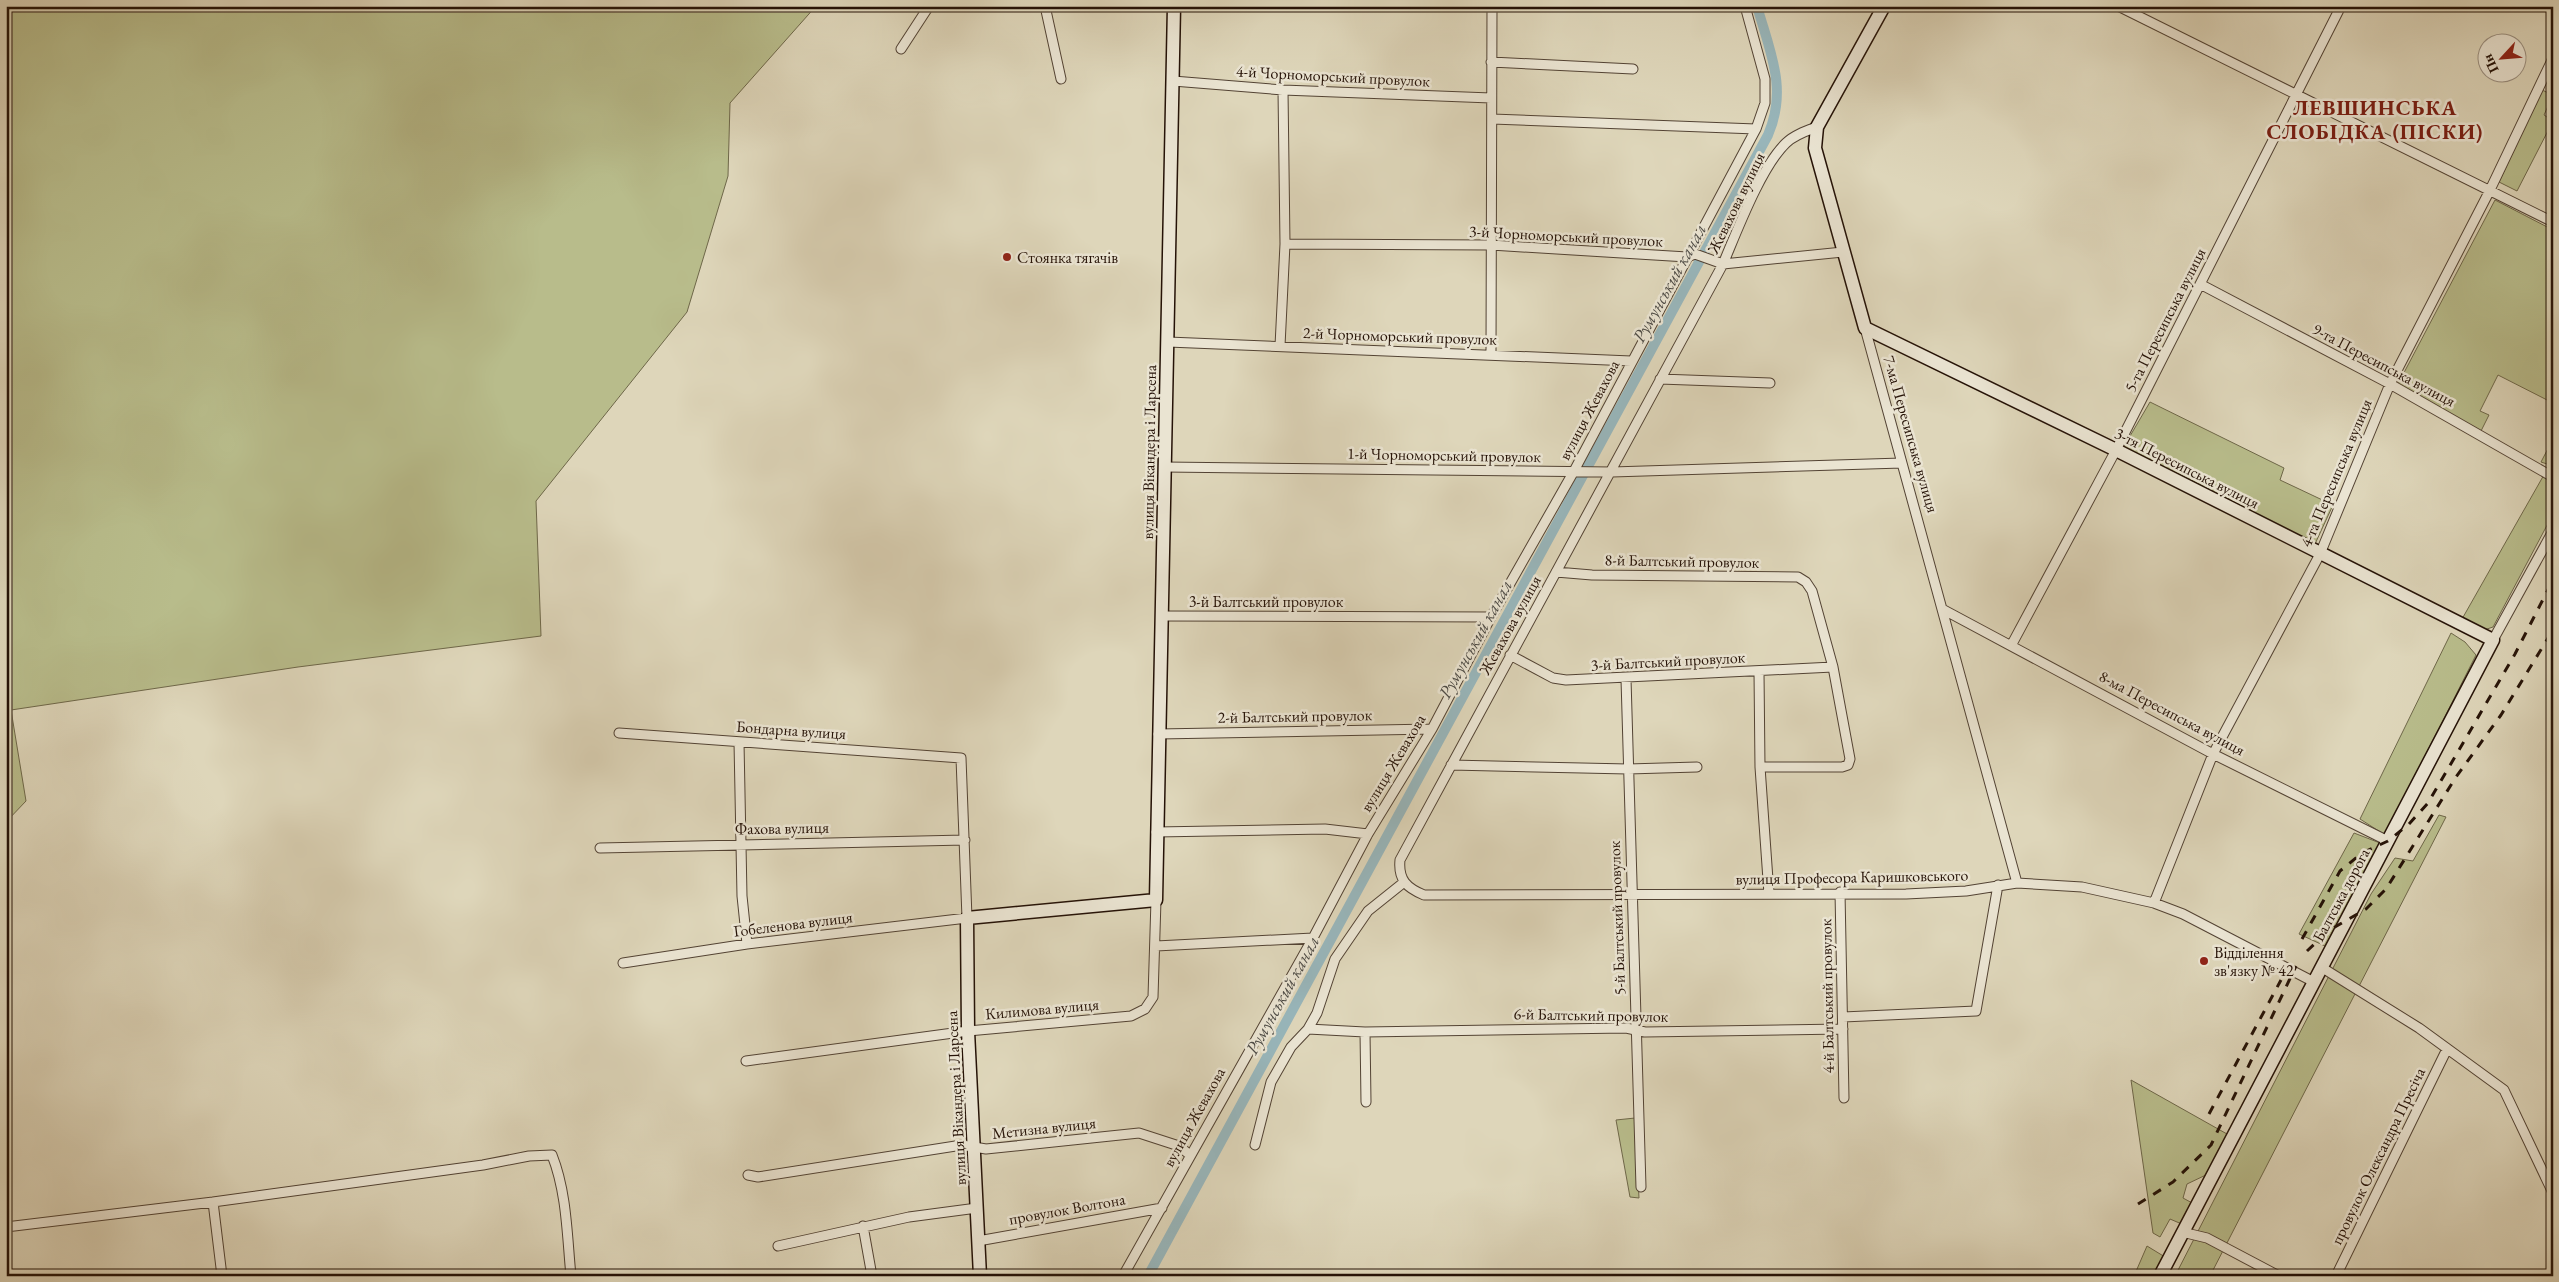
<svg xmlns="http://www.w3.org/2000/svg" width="2559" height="1282" font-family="'EB Garamond',serif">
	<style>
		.green { fill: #b8bc8b; stroke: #6e6749 }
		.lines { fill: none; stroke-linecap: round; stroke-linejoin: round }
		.canal { stroke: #98b6bb; stroke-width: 10 }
		.street-casing { stroke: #534334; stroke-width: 11 }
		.secondary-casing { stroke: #251207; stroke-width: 15 }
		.street { stroke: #eae4d2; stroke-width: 9 }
		.secondary { stroke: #eae4d2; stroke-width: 12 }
		.rail { stroke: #251207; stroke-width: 3; stroke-dasharray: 9 9; stroke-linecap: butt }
		.poi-dot { fill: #8f2418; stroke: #eae4d2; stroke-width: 2 }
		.labels { text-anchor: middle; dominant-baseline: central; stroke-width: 5; stroke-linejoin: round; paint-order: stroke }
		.street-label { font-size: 16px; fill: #251207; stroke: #eae4d2 }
		.poi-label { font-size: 16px; fill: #251207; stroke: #eae4d2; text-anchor: start }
		.water-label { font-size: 18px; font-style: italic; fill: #4d4b46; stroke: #eae4d2 }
		.district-label { font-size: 21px; font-weight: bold; letter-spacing: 1px; fill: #7a1f14; stroke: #eae4d2 }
	</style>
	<rect width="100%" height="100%" fill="#ded6ba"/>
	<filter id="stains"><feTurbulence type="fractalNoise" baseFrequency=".004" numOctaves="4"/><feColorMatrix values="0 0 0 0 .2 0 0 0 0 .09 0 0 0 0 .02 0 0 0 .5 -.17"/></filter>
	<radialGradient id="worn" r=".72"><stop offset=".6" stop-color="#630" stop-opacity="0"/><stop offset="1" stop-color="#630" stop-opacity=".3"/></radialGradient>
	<!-- green -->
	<path class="green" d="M6 6H816L730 103 728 176 687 312 536 501 541 636 298 667 11 710 26 801 6 822Z
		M2542 90 2553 95 2544 115 2553 121 2517 191 2499 182Z
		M2495 200 2553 230V403L2498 375 2480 411 2489 415 2481 431 2398 384Z
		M2150 402 2284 468 2280 480 2333 505 2315 544 2123 448Z
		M2553 439V466L2541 462Z
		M2545 473 2553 477V514L2493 627 2484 630 2462 619Z
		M2451 633 2465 642 2476 655 2385 835 2360 819Z
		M2439 815 2446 817 2210 1276H2175L2371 894 2395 858 2413 861Z
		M2354 833 2380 843 2325 946 2299 934Z
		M2131 1080 2227 1134 2208 1174 2187 1184 2183 1198 2194 1204 2184 1225 2170 1219 2160 1237 2153 1233Z
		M1635 1118 1639 1198 1630 1197 1616 1120Z
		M2147 1246 2165 1257 2156 1276H2134Z"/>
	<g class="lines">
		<!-- canal -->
		<path class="canal" d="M1148 1276 1768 135C1788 89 1770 52 1757 6"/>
		<!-- street casing -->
		<g class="street-casing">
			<path id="street" d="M1045 6 1061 79
				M2118 6 2553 222
				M901 49 929 6
				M1491 62 1633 69
				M1173 81 1283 90 1491 98
				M1492 119 1756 129
				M1817 127C1806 131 1794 135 1786 143 1761 167 1737 231 1723 264L1400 860C1398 880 1407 888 1424 895L1906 894 1966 891 2017 883 2082 887 2154 903 2183 914 2314 982
				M1285 244 1491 245 1687 257 1695 254 1723 264 1843 252
				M2200 284 2390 384 2553 477
				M1865 328 2017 883
				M1168 342 1631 361
				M1280 346 1285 244 1283 90
				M1491 354 1492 6
				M1660 379 1770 383
				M1164 467 1612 472 1902 463
				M1556 572 1592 575 1798 577 1806 582 1812 591 1833 667 1850 759 1848 765 1842 767H1760
				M1944 610 2213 754 2388 841
				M1162 616 1491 617
				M2493 640 2553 531
				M2012 644 2116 450 2341 6
				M1510 655 1553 678 1566 680 1833 667
				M1759 672 1760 767 1769 894
				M1626 679 1641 1187
				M619 733 961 758 967 918 747 944 623 963
				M1158 734 1432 729
				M739 742 742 896 747 944
				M1451 765 1628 769 1697 767
				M1156 832 1325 829 1368 834
				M600 848 965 840
				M1840 892 1844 1098
				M2154 903 2213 754 2320 554 2390 384 2490 190 2553 58
				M1156 946 1313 938
				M2321 967 2419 1028 2504 1090 2553 1193
				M1843 1017 1976 1011 1998 885
				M1308 1029 1365 1032 1626 1028 1645 1032 1843 1029
				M1365 1032 1366 1102
				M746 1061 968 1031 1131 1016 1145 1009 1153 997 1156 900
				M1255 1145 1271 1082 1291 1047 1308 1029 1317 1013 1335 959 1368 911 1403 883
				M748 1175 758 1177 962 1145 986 1149 1139 1133 1179 1146 1190 1155
				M213 1202 222 1276
				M863 1226 872 1276
				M6 1227 213 1202 483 1165 529 1156 552 1155C567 1193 567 1236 571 1276
				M2182 1232 2207 1238 2279 1276
				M978 1241 1162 1208
				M778 1246 909 1217 977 1208
				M1123 1276 1313 938 1368 834 1432 729 1491 617 1574 471 1756 129 1765 103V79L1745 6
				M2336 1276 2447 1049"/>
		</g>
		<!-- secondary casing -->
		<g class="secondary-casing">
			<path id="secondary" d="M1884 6 1817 127 1815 148 1865 328 2116 450 2493 640 2160 1276
				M980 1276 968 1031 967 918 1156 900 1174 6"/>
		</g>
		<!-- street -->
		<use href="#street" class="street"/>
		<!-- secondary -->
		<use href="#secondary" class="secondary"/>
		<!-- rail -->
		<path class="rail" d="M2302 939 2340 871 2362 853 2388 841 2409 824 2428 803 2515 654 2553 580
			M2307 951 2328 931 2366 909 2386 889 2456 777 2501 715 2553 630
			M2209 1114 2281 980
			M2138 1204 2173 1182 2211 1145 2296 966"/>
	</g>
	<!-- markers -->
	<g class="poi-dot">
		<circle cx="1007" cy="257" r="5"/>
		<circle cx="2204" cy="961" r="5"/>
	</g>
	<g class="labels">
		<!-- street labels -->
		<g class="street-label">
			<text transform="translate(1333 76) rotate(3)">4-й Чорноморський провулок</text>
			<text transform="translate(1736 203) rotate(-64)">Жевахова вулиця</text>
			<text transform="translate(1566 236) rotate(3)">3-й Чорноморський провулок</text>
			<text transform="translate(2165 320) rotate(-63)">5-та Пересипська вулиця</text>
			<text transform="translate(1400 336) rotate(2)">2-й Чорноморський провулок</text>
			<text transform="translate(2384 365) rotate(28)">9-та Пересипська вулиця</text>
			<text transform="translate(1589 410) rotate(-62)">вулиця Жевахова</text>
			<text transform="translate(1911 434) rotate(74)">7-ма Пересипська вулиця</text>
			<text transform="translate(1149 452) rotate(-89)">вулиця Вікандера і Ларсена</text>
			<text transform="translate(1444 455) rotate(1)">1-й Чорноморський провулок</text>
			<text transform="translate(2187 468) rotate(27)">3-тя Пересипська вулиця</text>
			<text transform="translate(2336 473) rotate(-67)">4-та Пересипська вулиця</text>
			<text transform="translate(1682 561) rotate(1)">8-й Балтський провулок</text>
			<text x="1266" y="601">3-й Балтський провулок</text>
			<text transform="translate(1510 625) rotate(-61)">Жевахова вулиця</text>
			<text transform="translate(1668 661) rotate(-3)">3-й Балтський провулок</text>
			<text transform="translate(2172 713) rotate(28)">8-ма Пересипська вулиця</text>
			<text transform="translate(1295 716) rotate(-1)">2-й Балтський провулок</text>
			<text transform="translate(791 730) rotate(4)">Бондарна вулиця</text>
			<text transform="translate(1393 763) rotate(-59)">вулиця Жевахова</text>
			<text transform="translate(782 828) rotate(-1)">Фахова вулиця</text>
			<text transform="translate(1852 877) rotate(-1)">вулиця Професора Каришковського</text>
			<text transform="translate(2341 895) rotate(-62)">Балтська дорога</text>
			<text transform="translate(1617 918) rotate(-92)">5-й Балтський провулок</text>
			<text transform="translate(793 924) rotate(-7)">Гобеленова вулиця</text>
			<text transform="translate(1827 996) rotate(-91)">4-й Балтський провулок</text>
			<text transform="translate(1042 1009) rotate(-5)">Килимова вулиця</text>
			<text transform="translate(1591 1015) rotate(1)">6-й Балтський провулок</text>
			<text transform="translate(956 1098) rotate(-93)">вулиця Вікандера і Ларсена</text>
			<text transform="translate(1194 1117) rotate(-61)">вулиця Жевахова</text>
			<text transform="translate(1044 1128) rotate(-6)">Метизна вулиця</text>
			<text transform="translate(2378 1156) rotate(-64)">провулок Олександра Пресіча</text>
			<text transform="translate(1067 1209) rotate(-10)">провулок Волтона</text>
		</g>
		<!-- poi labels -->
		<g class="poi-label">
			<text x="1017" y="257">Стоянка тягачів</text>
			<text x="2214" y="952">Відділення<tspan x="2214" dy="18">зв'язку № 42</tspan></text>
		</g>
		<!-- water labels -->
		<g class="water-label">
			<text transform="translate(1669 283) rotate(-61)">Румунський канал</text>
			<text transform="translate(1475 639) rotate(-61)">Румунський канал</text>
			<text transform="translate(1282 995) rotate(-61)">Румунський канал</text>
		</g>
		<!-- district labels -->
		<g class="district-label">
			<text x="2375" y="107">ЛЕВШИНСЬКА<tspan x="2375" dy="24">СЛОБІДКА (ПІСКИ)</tspan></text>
		</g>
	</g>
	<!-- margin -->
	<rect width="2559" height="1282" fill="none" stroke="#ded6ba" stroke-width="25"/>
	<rect x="8" y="8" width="2544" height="1267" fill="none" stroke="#251207" stroke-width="2.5"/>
	<rect x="12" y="12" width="2534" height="1257" fill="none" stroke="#251207"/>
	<!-- north arrow -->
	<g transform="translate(2502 58) rotate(244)"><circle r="24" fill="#eae4d2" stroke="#9b9081"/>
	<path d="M0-4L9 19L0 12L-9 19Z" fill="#8f2418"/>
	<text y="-8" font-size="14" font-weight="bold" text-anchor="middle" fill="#251207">Пн</text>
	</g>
	<rect width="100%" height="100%" filter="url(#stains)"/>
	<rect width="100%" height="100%" fill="url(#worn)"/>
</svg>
